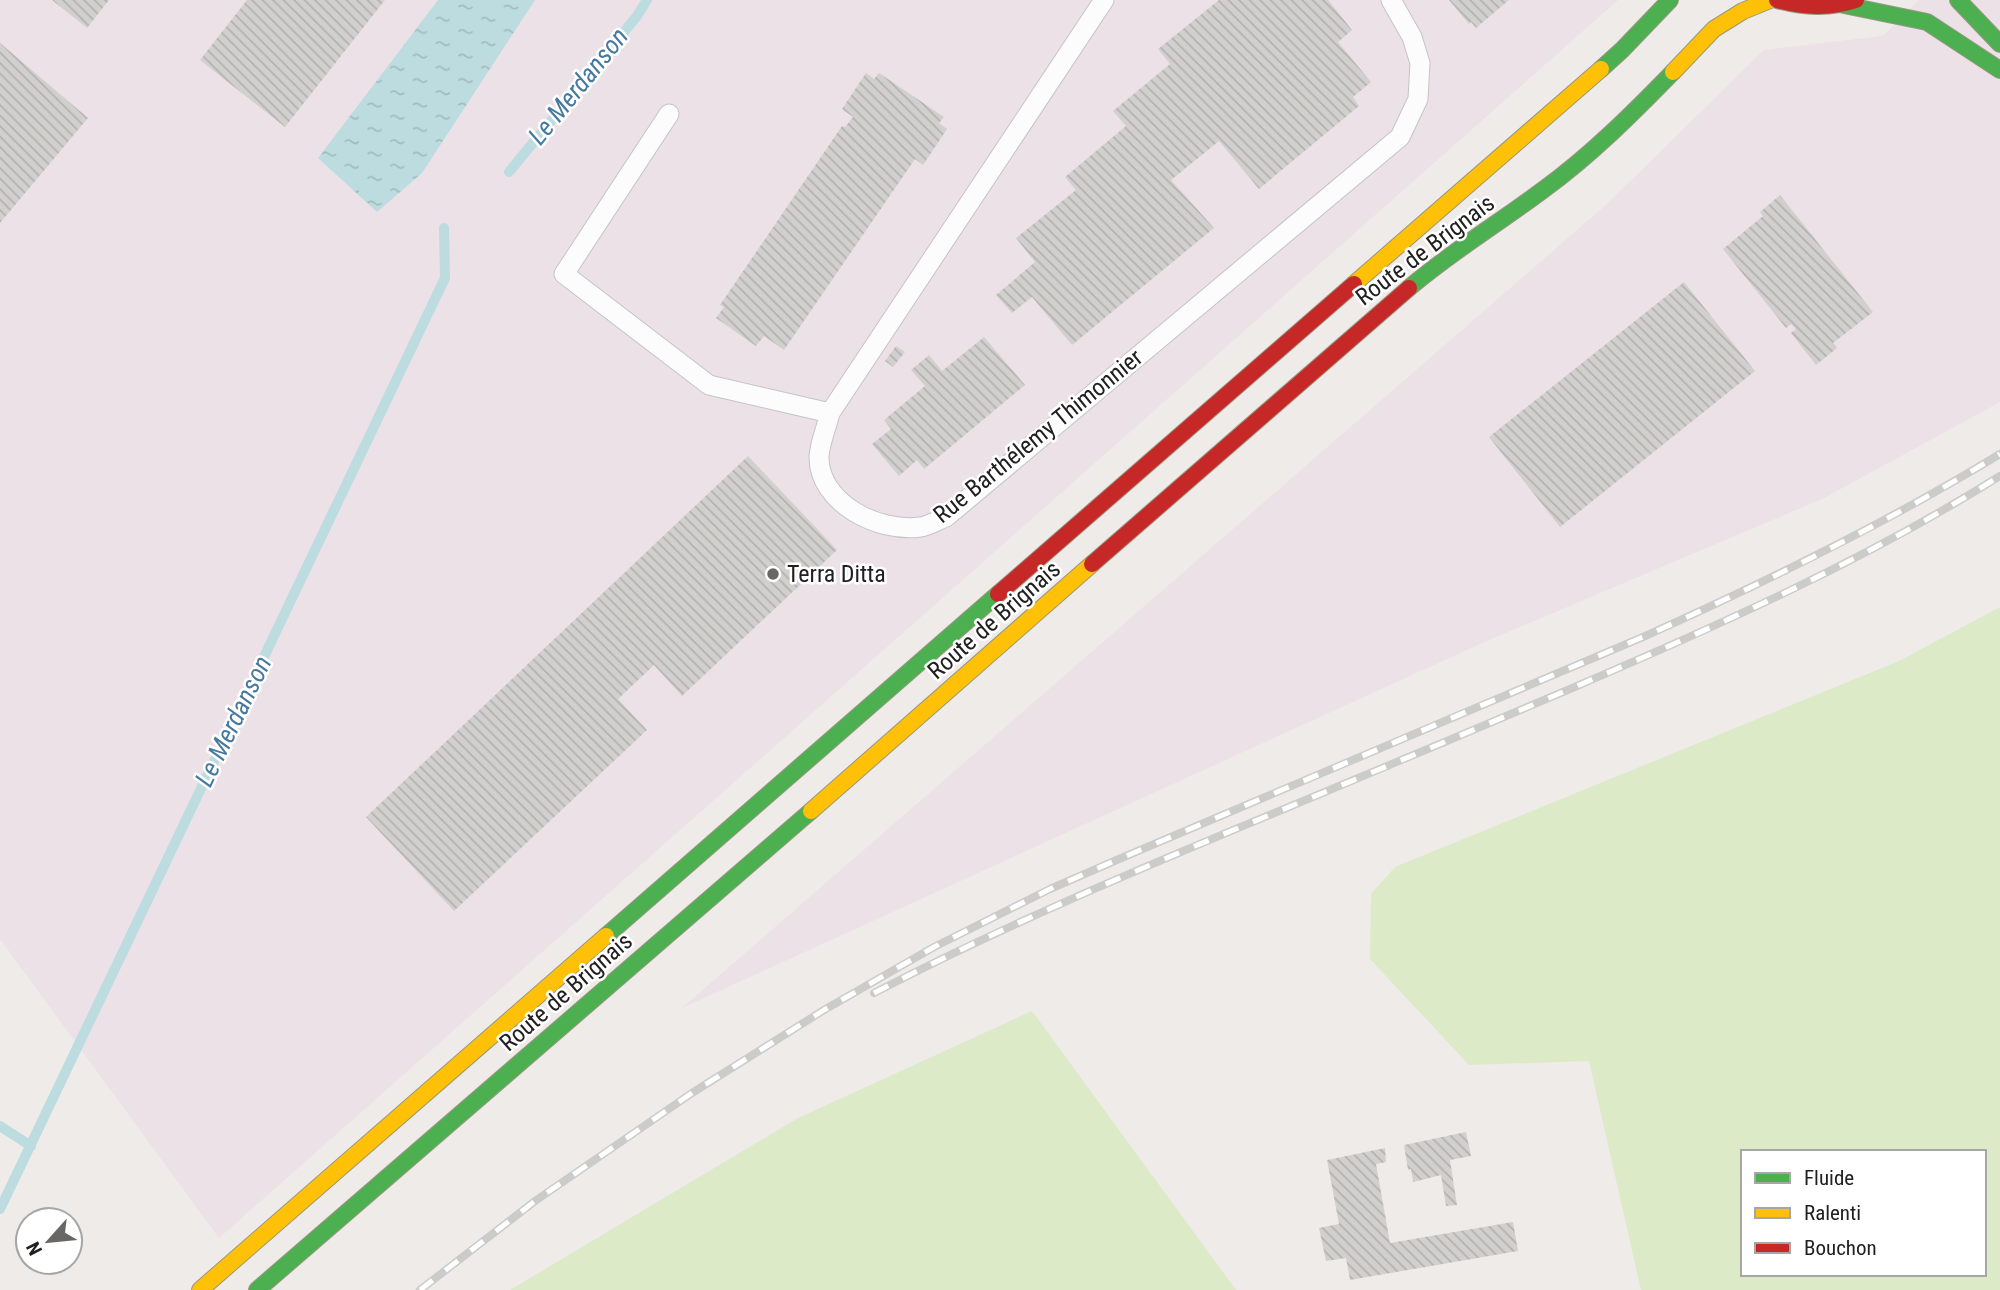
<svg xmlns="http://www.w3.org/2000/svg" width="2000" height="1290" font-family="'Roboto Condensed',sans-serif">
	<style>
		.industrial { fill: #ebe1e7 }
		.grass { fill: #ddeac8; fill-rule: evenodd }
		.water { fill: url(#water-ripples) }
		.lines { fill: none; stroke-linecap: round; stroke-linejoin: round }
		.stream { stroke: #bcdce0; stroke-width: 10 }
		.building { fill: url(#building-back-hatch) }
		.lane-casing { stroke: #c5c4c3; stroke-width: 21 }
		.fast-casing { stroke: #989780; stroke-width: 18 }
		.slow-casing { stroke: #989780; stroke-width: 18 }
		.jam-casing { stroke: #989780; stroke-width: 18 }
		.lane { stroke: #fcfcfc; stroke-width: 19 }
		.fast { stroke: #4caf50; stroke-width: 16 }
		.slow { stroke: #ffc107; stroke-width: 16 }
		.jam { stroke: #c62828; stroke-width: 16 }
		.rail-casing { stroke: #cbcbca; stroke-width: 8 }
		.rail { stroke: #fff; stroke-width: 5; stroke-dasharray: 16; stroke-linecap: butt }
		.poi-dot { fill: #686766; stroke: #fff; stroke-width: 2.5 }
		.labels { text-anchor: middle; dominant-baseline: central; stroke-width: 5; stroke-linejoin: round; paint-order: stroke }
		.street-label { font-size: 24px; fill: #202020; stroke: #fff }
		.poi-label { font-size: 24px; fill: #202020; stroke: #fff; text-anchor: start }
		.water-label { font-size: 26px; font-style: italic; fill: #46799f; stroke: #fff }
	</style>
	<defs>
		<pattern id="water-ripples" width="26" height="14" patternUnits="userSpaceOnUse" patternTransform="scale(1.75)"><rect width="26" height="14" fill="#bcdce0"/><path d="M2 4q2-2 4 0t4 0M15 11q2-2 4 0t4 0" fill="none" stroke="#a1bcc0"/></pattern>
		<pattern id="building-back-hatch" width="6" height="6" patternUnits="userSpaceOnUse" patternTransform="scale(1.75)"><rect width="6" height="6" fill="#d2d0cd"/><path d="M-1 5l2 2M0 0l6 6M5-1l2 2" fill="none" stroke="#b4b2b0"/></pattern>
	</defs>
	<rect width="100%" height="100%" fill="#eeebe8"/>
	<!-- industrial -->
	<path class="industrial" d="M0 0H1618L219 1238 0 939Z
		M1919 0H2000V402L1822 499 1482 643 682 1008 1607 204 1764 50 1883 36Z"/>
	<!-- grass -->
	<path class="grass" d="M2000 607V1290H1641L1589 1061 1469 1065 1370 959 1371 894 1395 867 1899 661ZM1743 1152H1984V1274H1743Z
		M1032 1011 1236 1290H510L798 1118Z"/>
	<!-- water -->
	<path class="water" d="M438 0H535L422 173 377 212 318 158Z"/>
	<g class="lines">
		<!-- stream -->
		<path class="stream" d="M509 172 637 16 647 0
			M0 1126 31 1146
			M0 1209 445 278 444 228"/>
	</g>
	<!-- building -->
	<path class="building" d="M52 0H109L87 28Z
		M247 0H385L285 127 200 60Z
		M1219 0H1328L1352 30 1338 42 1371 82 1353 97 1359 106 1259 189 1219 141 1171 180 1214 228 1072 345 1032 297 1012 313 996 295 1035 262 1016 238 1076 190 1065 177 1126 126 1113 111 1170 64 1158 49Z
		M1449 0H1509L1476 28 1471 22 1469 24Z
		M0 43 88 118 0 223Z
		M866 73 874 79 879 73 944 117 939 123 947 129 923 165 915 159 784 350 764 336 756 346 716 318 724 307 720 305 842 126 845 127 853 117 842 109Z
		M1780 195 1873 312 1833 343 1837 348 1816 365 1791 333 1796 329 1791 324 1786 328 1723 249 1763 216 1760 212Z
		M1684 282 1755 371 1560 527 1489 437Z
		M984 337 1025 385 924 469 917 460 899 476 872 444 891 429 884 420 925 386 911 370 929 355 942 371Z
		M896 346 905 352 893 367 885 361Z
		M748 456 837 550 682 696 654 665 618 699 647 730 454 911 366 817Z
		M1466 1132 1471 1156 1450 1160 1457 1205 1446 1206 1441 1175 1413 1182 1411 1169 1408 1170 1404 1145Z
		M1385 1148 1386 1162 1376 1164 1390 1243 1513 1222 1518 1251 1350 1280 1346 1258 1326 1261 1319 1228 1339 1224 1327 1160Z"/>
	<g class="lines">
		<!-- lane casing -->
		<g class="lane-casing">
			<path id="lane" d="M1104 0 830 413C827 426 820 442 819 456 818 503 879 533 920 527 929 526 938 520 946 517L1400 137 1418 99 1420 63 1412 37 1391 0
				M669 114 564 274 709 385 830 413"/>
		</g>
		<!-- fast casing -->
		<g class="fast-casing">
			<path id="fast" d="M1958 0 2000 44
				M1844 5 1927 22 2000 70
				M1601 69 1622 50 1670 0
				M1409 288C1451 252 1499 223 1543 190 1590 156 1633 113 1673 72
				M606 936 998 594
				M257 1290 811 811"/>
		</g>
		<!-- slow casing -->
		<g class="slow-casing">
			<path id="slow" d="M1673 72 1714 29 1743 11 1770 0
				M1354 284 1601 69
				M811 811 1092 564
				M200 1290 606 936"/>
		</g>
		<!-- jam casing -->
		<g class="jam-casing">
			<path id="jam" d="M1777 0C1804 7 1829 9 1856 0
				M1092 564 1409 288
				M998 594 1354 284"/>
		</g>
		<!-- lane -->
		<use href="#lane" class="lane"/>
		<!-- fast -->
		<use href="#fast" class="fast"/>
		<!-- slow -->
		<use href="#slow" class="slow"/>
		<!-- jam -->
		<use href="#jam" class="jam"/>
		<!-- rail casing -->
		<g class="rail-casing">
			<path id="rail" d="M874 993C1003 926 1137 870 1272 814 1371 773 1471 731 1570 689 1717 626 1864 561 2000 476
				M420 1290 535 1201 692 1093 824 1010 934 947 1050 889 1119 859 1643 637C1766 582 1885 524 2000 454"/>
		</g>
		<!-- rail -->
		<use href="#rail" class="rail"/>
	</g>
	<!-- markers -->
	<circle class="poi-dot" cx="773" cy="574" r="7"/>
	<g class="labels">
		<!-- street labels -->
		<g class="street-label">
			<text transform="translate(1425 250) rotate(-37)">Route de Brignais</text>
			<text transform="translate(1038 436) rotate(-39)">Rue Barthélemy Thimonnier</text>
			<text transform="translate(994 620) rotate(-41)">Route de Brignais</text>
			<text transform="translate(566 992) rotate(-41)">Route de Brignais</text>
		</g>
		<!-- poi labels -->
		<g class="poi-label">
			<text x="787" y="574">Terra Ditta</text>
		</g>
		<!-- water labels -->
		<g class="water-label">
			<text transform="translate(578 86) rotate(-51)">Le Merdanson</text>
			<text transform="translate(233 721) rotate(-64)">Le Merdanson</text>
		</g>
	</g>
	<!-- legend -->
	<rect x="1741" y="1150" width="245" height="126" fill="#ffffff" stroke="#a6a6a6" stroke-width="2"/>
	<rect x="1755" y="1173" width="35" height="10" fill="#4caf50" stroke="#a6a6a6" stroke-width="2"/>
	<text x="1804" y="1185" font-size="21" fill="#202020">Fluide</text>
	<rect x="1755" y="1208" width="35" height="10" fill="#ffc107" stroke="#a6a6a6" stroke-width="2"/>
	<text x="1804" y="1220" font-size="21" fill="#202020">Ralenti</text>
	<rect x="1755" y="1243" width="35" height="10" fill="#c62828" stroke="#a6a6a6" stroke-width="2"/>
	<text x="1804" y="1255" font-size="21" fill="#202020">Bouchon</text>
	<!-- north arrow -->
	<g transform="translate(49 1241) rotate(243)"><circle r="33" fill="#ffffff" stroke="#a6a6a6" stroke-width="2"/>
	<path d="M0-5L12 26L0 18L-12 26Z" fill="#686766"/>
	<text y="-10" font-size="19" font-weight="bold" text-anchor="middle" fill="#202020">N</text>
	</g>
</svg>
